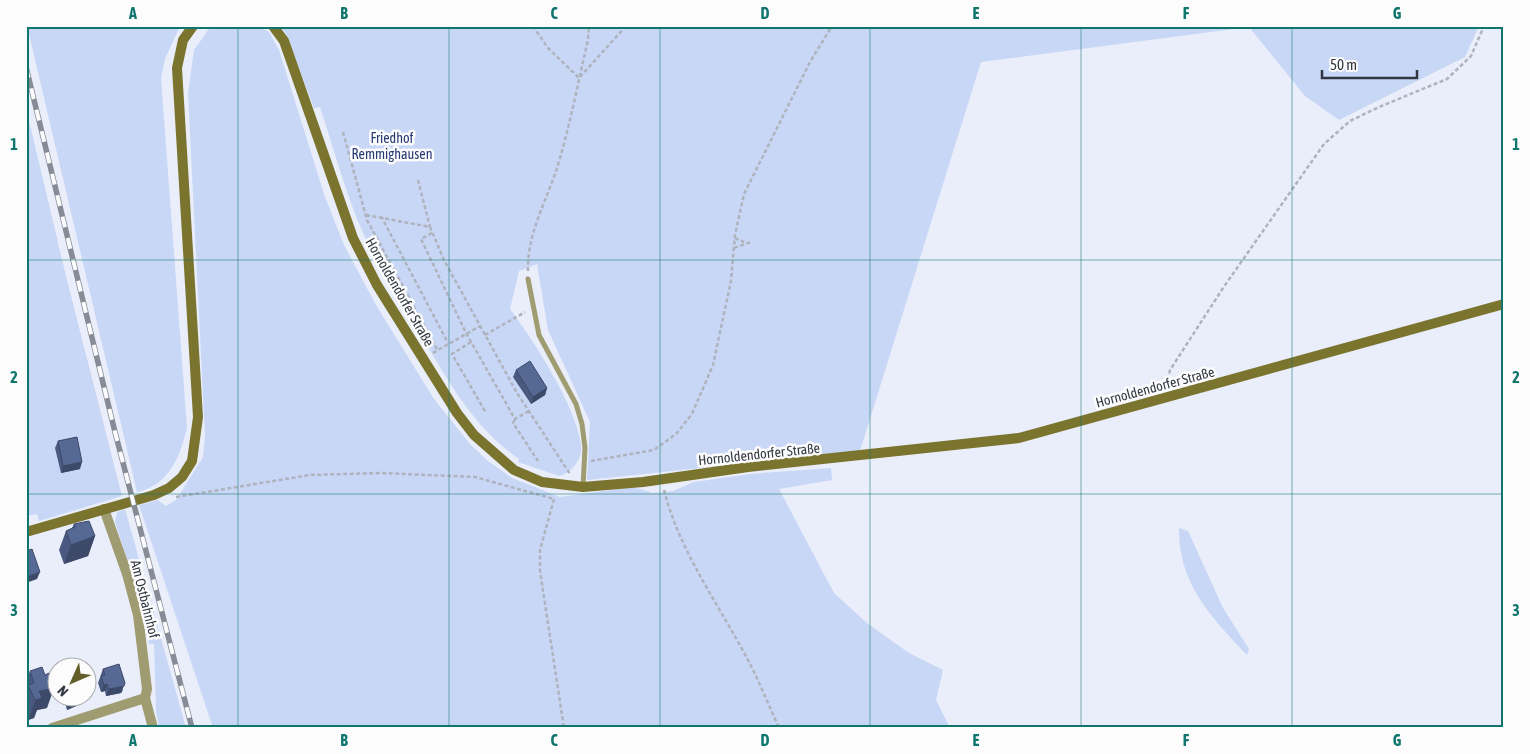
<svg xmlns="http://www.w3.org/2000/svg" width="1530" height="754" font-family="'Asap Condensed',sans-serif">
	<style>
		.green { fill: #c9d7f6 }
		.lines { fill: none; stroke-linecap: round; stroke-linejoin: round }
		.path { stroke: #aeb3be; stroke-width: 2.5; stroke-dasharray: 4 2.5; stroke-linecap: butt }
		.lane { stroke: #a09c71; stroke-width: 5 }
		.street { stroke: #a09c71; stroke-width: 10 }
		.secondary { stroke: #7b742f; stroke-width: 10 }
		.rail-casing { stroke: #868b96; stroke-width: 5.5 }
		.rail { stroke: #fcfcfc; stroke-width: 4; stroke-dasharray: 11; stroke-linecap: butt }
		.wall { fill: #4a597f }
		.shaded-wall { fill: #3c4968 }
		.building { fill: #566894; stroke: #3c4968 }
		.grid { fill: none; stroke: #0f766e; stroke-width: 1; stroke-opacity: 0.55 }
		.labels { text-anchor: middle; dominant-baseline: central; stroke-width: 5; stroke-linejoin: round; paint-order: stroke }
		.park-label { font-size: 14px; fill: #263b75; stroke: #fcfcfc }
		.street-label { font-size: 14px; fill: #323742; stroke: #fcfcfc }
		.neatline { fill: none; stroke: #0f766e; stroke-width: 2 }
		.grid-label { font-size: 16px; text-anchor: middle; font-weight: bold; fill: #0f766e }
	</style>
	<rect width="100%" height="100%" fill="#e9eefa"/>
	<!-- green -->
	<path class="green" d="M27 26H180L165 59 161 78 187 428C180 457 169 485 137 492Z
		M211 26H259L269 32 279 50 324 194 344 245 376 305 434 399 470 444 488 461 512 478 560 497 633 487 653 493 673 491 694 482 750 474 831 468 832 480 779 489 834 593 867 623 909 653 943 670 936 700 950 728 924 726 911 728H213L139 505 158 500 166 506 176 500 203 457 205 436 188 93 194 50Z
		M280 26H1479L1465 57 1339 120 1305 96 1249 27 981 62 860 451 587 480 590 422 548 330 537 264 519 271 510 309C534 341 576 406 581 445 583 459 572 473 559 476L518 462 519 459C468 424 441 368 410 316 394 289 375 262 363 233 345 192 334 149 320 107L314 108 285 32Z
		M26 108 66 276 122 496 39 521 37 514 26 516Z
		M125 509 186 728H159L156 712 154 644H149L147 620 115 522 117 512Z
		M1179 528 1188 531 1223 608 1249 649 1247 655C1211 617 1178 583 1179 528Z"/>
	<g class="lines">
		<!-- path -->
		<path class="path" d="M533 26 548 48 579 78
			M580 77 626 26
			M343 132 367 220 438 351
			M418 180 430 227
			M366 215 430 227 444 260 517 393 570 474
			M381 216 448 343
			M432 233 421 239 466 333 515 419 529 411
			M735 238 744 242
			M734 248 751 242
			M528 271C527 234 546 202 557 168 570 126 578 82 588 40L589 26
			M485 335 525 312
			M471 342 452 354 486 413
			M433 353 480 326
			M1166 386 1170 370 1223 288 1324 144 1350 121 1379 107 1447 79 1471 56 1484 26
			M515 420 513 423 538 461
			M591 461 654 450 676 434 692 414 713 365 731 281 735 235 744 194 810 62 832 26
			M664 490C680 553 720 606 749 662 760 683 769 706 779 728
			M176 497 310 475 381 473 475 477 554 499
			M554 499 540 550V571L564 728"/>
		<!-- lane -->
		<path class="lane" d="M528 279 539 335 576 404 582 424 585 448 583 487"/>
		<!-- street -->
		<path class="street" d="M104 509 127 574 138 615 147 689 145 698
			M52 728 145 698 153 728"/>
		<!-- secondary -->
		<path class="secondary" d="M273 26 284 41 290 58 353 238 377 285 457 413 474 435 514 470 542 482 583 487 643 482 748 467 1019 438 1504 304
			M26 532 154 495 169 488 182 477 192 461 198 417 177 68 183 40 193 26"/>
		<!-- rail casing -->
		<g class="rail-casing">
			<path id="rail" d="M26 67 115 432 192 728"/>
		</g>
		<!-- rail -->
		<use href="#rail" class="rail"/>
	</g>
	<!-- wall -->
	<path class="wall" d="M516 370 547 388 545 395 531 404 513 377Z
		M58 441 80 469 61 473 55 448Z
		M74 524 95 536 88 556 64 564 59 550 66 531 72 528Z
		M103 669 123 690 121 693 106 696 105 691 101 692 98 683Z
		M30 671 47 708 37 710 34 718 28 720 26 717V681Z
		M63 696H86L83 703 67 710Z"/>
	<!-- shaded-wall -->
	<path class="shaded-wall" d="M547 388 545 395 531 404 533 397Z
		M82 462 80 469 61 473 63 466Z
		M95 536 88 556 64 564 71 545Z
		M40 572 37 579 26 583V577Z
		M92 678 88 691V683L89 679Z
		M125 683 121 693 106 696 109 689Z
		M107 684 105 691 101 692 104 685Z
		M54 688 47 708 37 710 34 718 28 720 39 691Z
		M72 696H86L83 703 67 710Z"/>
	<!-- building -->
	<path class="building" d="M530 361 547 388 533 397 516 370Z
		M77 437 82 462 63 466 58 441Z
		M89 521 95 536 71 545 66 531 75 527 74 524Z
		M32 549 40 572 26 577V551Z
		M119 664 125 683 124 686 109 689 107 684 104 685 101 676 105 675 103 669Z
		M42 667 45 675 49 673 54 688 39 691 42 698 35 700 28 685 34 683 30 671Z
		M88 674V676L91 675 92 678 89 679 90 684 88 685Z"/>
	<!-- grid -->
	<path class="grid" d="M238 26V728M449 26V728M660 26V728M870 26V728M1081 26V728M1292 26V728M26 260H1504M26 494H1504"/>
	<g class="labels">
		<!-- park labels -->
		<g class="park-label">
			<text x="392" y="138">Friedhof<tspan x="392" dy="16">Remmighausen</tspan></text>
		</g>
		<!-- street labels -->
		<g class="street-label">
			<text transform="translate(400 292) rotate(60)">Hornoldendorfer Straße</text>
			<text transform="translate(1155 387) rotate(-15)">Hornoldendorfer Straße</text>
			<text transform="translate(759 454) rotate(-6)">Hornoldendorfer Straße</text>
			<text transform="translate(145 599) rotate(76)">Am Ostbahnhof</text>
		</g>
	</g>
	<!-- border -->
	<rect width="1530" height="754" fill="none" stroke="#fcfcfc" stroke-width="55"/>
	<!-- north arrow -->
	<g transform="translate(72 682) rotate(225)"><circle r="24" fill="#fcfcfc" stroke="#abadb2"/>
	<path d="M0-4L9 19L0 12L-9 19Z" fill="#625d29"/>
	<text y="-8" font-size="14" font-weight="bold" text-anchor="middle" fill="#323742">N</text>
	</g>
	<!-- scale -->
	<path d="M1322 70v8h95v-8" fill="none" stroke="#323742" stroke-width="2.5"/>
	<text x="1330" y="70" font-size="15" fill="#323742" stroke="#fcfcfc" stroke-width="4" paint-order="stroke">50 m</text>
	<rect x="28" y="28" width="1474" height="698" class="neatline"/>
	<g class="grid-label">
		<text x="133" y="19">A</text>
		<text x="344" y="19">B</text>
		<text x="554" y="19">C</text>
		<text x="765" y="19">D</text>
		<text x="976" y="19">E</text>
		<text x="1186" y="19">F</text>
		<text x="1397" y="19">G</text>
		<text x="14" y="150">1</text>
		<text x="1516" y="150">1</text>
		<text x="14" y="383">2</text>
		<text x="1516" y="383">2</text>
		<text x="14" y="616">3</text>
		<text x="1516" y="616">3</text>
		<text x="133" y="746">A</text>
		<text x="344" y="746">B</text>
		<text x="554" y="746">C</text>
		<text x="765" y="746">D</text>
		<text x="976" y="746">E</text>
		<text x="1186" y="746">F</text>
		<text x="1397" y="746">G</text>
	</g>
</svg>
